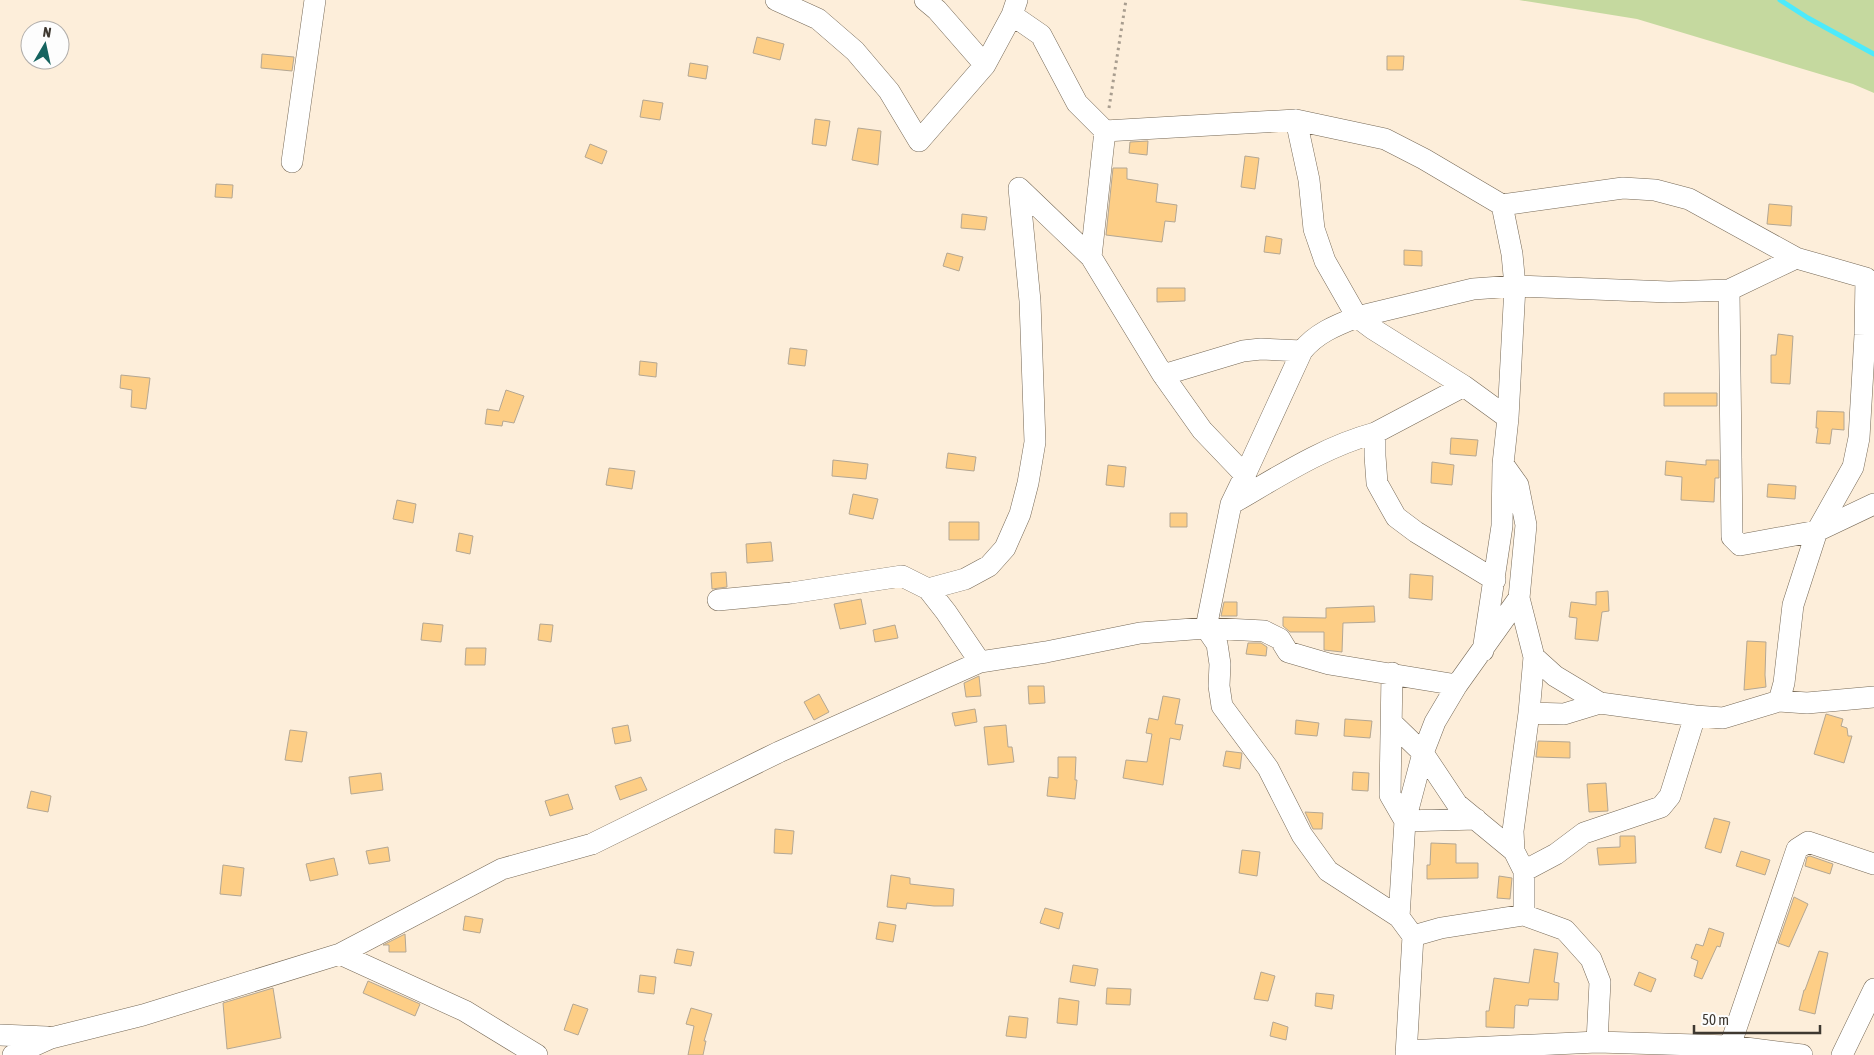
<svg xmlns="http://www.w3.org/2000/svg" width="1874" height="1055" font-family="'Asap Condensed',sans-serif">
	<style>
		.green { fill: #c5d99f }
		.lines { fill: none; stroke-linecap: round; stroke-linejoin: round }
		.stream { stroke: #4deafb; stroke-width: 5 }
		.building { fill: #fdce86; stroke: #b4a793 }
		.minor-casing { stroke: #766957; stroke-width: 22 }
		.path { stroke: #a89d8f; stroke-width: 3; stroke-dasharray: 2.5 4; stroke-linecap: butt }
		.minor { stroke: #fff; stroke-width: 21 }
	</style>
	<rect width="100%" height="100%" fill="#fdeeda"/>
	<!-- green -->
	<path class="green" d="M1519 0H1874V93L1853 84 1637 19Z"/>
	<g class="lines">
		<!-- stream -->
		<path class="stream" d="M1780 0 1808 18 1874 54"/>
	</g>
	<!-- building -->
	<path class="building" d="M757 37 784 44 780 60 753 53Z
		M262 54 294 57 292 71 261 68Z
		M1387 56H1404L1403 70H1387Z
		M690 63 708 66 706 79 688 76Z
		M643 100 663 103 660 120 640 117Z
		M815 119 830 121 826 146 812 144Z
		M858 128 881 131 878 165 852 160Z
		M1148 141 1147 155 1129 153 1130 142Z
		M590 144 607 151 602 164 585 157Z
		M1245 156 1259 158 1255 189 1241 187Z
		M1113 168H1127V179L1158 184 1156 202 1177 205 1175 222 1165 221 1162 242 1106 235Z
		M216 184 233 185 232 198 215 197Z
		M1769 204 1792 206 1791 226 1767 224Z
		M962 214 987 217 985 230 961 228Z
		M1266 236 1282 239 1280 254 1264 252Z
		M1404 250 1422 251V266L1404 265Z
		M947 253 963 257 959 271 943 266Z
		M1157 288H1185V301L1157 302Z
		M1778 334 1793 336 1790 384 1771 383V355H1776Z
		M790 348 807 350 805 366 788 364Z
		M640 361 657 363 656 377 639 375Z
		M121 375 150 378 146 409 131 407 132 390 120 388Z
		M506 390 524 396 514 423 503 421 502 426 485 424 487 409 499 411Z
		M1664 393H1717V406H1664Z
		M1817 411 1844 412V430L1832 429 1830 444 1816 443 1818 428H1816Z
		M1451 438 1478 440 1476 456 1450 454Z
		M948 453 976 457 974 471 946 468Z
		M833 460 868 464 866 479 832 476Z
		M1706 460H1719V478H1715L1714 502 1681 500 1682 477 1665 475 1666 461 1706 465Z
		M1432 462 1454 465 1452 485 1431 483Z
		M1108 465 1126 467 1124 487 1106 485Z
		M609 468 635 471 632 489 606 485Z
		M1768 484 1796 486 1795 499 1767 497Z
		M853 494 878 499 873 519 849 514Z
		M397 500 416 504 413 523 393 519Z
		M1170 513H1187V527H1170Z
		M949 522H979V540H949Z
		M459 533 473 536 470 554 456 551Z
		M771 542 773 561 747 563 746 544Z
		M726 572 727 587 712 589 711 573Z
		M1410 574 1433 576 1432 600 1409 598Z
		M1608 591 1609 611 1602 612 1598 641 1575 639 1577 618 1569 617 1571 602 1596 605V592Z
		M861 599 866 624 840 629 834 604Z
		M1224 602H1237V616H1221Z
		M1374 606 1375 622 1343 623 1342 652 1324 650V632H1290L1283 626V617L1326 618V608Z
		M423 623 443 625 441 642 421 640Z
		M540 624 553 625 551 642 538 640Z
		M895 625 898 638 875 642 873 630Z
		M1747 641 1766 642 1765 675 1766 687 1744 690Z
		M1248 643H1261L1267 647 1266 656 1246 654Z
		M466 648H486L485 665H465Z
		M979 676 981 696 966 697 964 683Z
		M1028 686H1044L1045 703 1029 704Z
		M819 694 829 712 814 720 804 702Z
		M1163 696 1180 699 1175 724 1183 725 1180 740 1170 738 1163 785 1123 778 1126 760 1147 762 1152 734 1146 733 1149 718 1158 720Z
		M975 709 977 722 955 726 952 713Z
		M1826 714 1843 719 1841 726 1847 728 1848 736H1852L1844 763 1814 754Z
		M1345 719 1372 721 1370 738 1344 736Z
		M1296 720 1319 723 1317 736 1295 734Z
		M628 725 631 741 615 744 612 728Z
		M1006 725 1008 747H1012L1014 762 988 765 984 727Z
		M290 730 307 732 302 762 285 760Z
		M1538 741 1570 742V758L1536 757Z
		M1226 751 1242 753 1240 769 1223 766Z
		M1058 757H1076L1075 780H1077L1075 799 1047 796 1049 777 1058 778Z
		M1353 772 1369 773 1368 791 1352 790Z
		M381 773 383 790 351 794 349 777Z
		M641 777 647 790 620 800 615 786Z
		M1606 783 1608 811 1589 812 1587 784Z
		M31 791 51 796 48 812 27 808Z
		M568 794 573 809 550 816 545 801Z
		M1305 812 1323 813 1322 829H1313Z
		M1714 818 1730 822 1721 853 1705 848Z
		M775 829 794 831 792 854 774 853Z
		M1620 836H1635L1636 863 1599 865 1597 848 1620 847Z
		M1431 843 1456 844V863H1478V878L1427 879V865H1430Z
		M388 847 390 861 369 864 366 851Z
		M1242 850 1260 852 1257 876 1239 873Z
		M1741 851 1770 860 1765 875 1736 866Z
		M1810 856 1833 864 1830 874 1805 866 1807 857Z
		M334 858 338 875 310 881 306 864Z
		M223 865 244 868 241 896 220 894Z
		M891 875 910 878V884L954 889 953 906H934L907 903 906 909 887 907Z
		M1499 876 1512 878 1510 899 1497 898Z
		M1794 897 1808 904 1789 947 1778 943Z
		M1045 908 1063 913 1059 929 1040 923Z
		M465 916 483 919 480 933 463 930Z
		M879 922 896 925 893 942 876 939Z
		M1709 928 1724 933 1720 947 1717 946 1702 979 1694 976 1698 961 1691 958 1696 944 1703 946Z
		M405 934 406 952H389V945H383Z
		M677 949 694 952 691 966 674 963Z
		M1534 949 1558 953 1554 982 1559 983 1558 1000 1529 999 1528 1006 1516 1005 1515 1006 1514 1028 1486 1027V1011H1489L1494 978 1529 983Z
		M1819 951 1828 953 1815 1014 1799 1010 1804 990H1805Z
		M1073 965 1098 969 1095 986 1070 982Z
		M1261 972 1275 976 1268 1001 1254 999Z
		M1639 972 1656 979 1651 992 1634 985Z
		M640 975 656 977 654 994 638 992Z
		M368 981 420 1004 415 1016 363 993Z
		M273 988 281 1038 227 1049 223 1003Z
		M1107 988 1131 989 1130 1005 1106 1004Z
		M1316 993 1334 995 1332 1009 1315 1006Z
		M1059 998 1079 1001 1077 1025 1057 1023Z
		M573 1004 588 1009 578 1035 564 1030Z
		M691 1008 712 1014 704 1041H706L703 1055H688L694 1026 686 1024Z
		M1009 1016 1028 1018 1026 1038 1006 1036Z
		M1273 1022 1288 1027 1286 1040 1270 1036Z"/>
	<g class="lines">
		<!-- minor casing -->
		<g class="minor-casing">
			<path id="minor" d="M776 0 818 19 855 51 889 91 919 141 985 65 1012 15 1017 0
				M925 0 937 10 985 65
				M1012 15 1041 35 1077 103 1105 131 1296 120 1385 139 1424 159 1502 205 1623 188 1655 190 1689 199 1796 258 1866 278
				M1296 120 1309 180 1314 229 1325 261 1357 317 1473 289 1515 286 1669 292 1729 290 1796 258
				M1105 131 1091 257 1163 375 1202 430 1245 475 1231 504 1206 628 1217 644 1220 664 1219 686 1222 706 1268 768 1302 835 1328 871 1399 917 1413 936 1406 1055
				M292 162 315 0
				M1019 188 1091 257
				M1729 290 1732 537 1740 545 1817 531 1874 504
				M1163 375 1243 351 1261 349 1302 351
				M1375 433V456L1377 483 1396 517 1416 532 1495 580
				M1503 464 1518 485 1526 525 1519 598 1534 657 1555 676 1600 703
				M1245 475 1302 351C1316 333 1337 325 1357 317L1373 329 1464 386 1508 418
				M1231 504C1278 477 1323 447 1375 433L1464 386
				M928 589 965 579 989 566 1005 548 1020 514 1028 483 1035 442 1030 301 1019 188
				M718 600 791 593 902 576 928 589 946 612 980 662
				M1483 651 1502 526 1503 464 1508 418 1515 286 1512 254 1502 205
				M1392 673 1390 795 1405 821 1476 819
				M1779 701 1784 683 1793 605 1817 531 1853 467 1859 438 1865 335 1866 278
				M1529 713 1564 714 1600 703 1695 716 1723 718 1779 701 1807 703 1874 697
				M1392 723 1423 753 1457 804 1514 851
				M1524 871 1556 854 1584 833 1661 807 1670 796 1695 716
				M1524 915V871L1514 851 1513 831 1529 713 1534 657
				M1399 917 1405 821 1423 753 1435 722 1457 685 1519 598
				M1413 936 1441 928 1524 915 1565 930 1591 959 1600 982 1597 1042
				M340 954 465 1011 537 1055
				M0 1035 47 1037
				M1730 1046 1797 849 1808 842 1874 864
				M1406 1051 1597 1042 1730 1046 1802 1055
				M13 1055 51 1038 143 1015 340 954 502 869 592 844 779 752 980 662 1046 652 1140 633 1206 628 1264 631 1280 639 1288 652 1329 664 1457 685
				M1842 1055 1874 989"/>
		</g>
		<!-- path -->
		<path class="path" d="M1109 108 1126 0"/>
		<!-- minor -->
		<use href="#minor" class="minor"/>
	</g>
	<!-- north arrow -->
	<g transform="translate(45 45) rotate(9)"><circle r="24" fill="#fdfdfd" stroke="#b1aeab"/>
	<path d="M0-4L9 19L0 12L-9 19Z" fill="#15635f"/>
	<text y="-8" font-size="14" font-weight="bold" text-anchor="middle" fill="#3e3830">N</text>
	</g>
	<!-- scale -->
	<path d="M1694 1025v8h126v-8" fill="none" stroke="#3e3830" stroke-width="2.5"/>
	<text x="1702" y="1025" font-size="15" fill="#3e3830" stroke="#fdfdfd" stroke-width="4" paint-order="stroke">50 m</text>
</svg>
